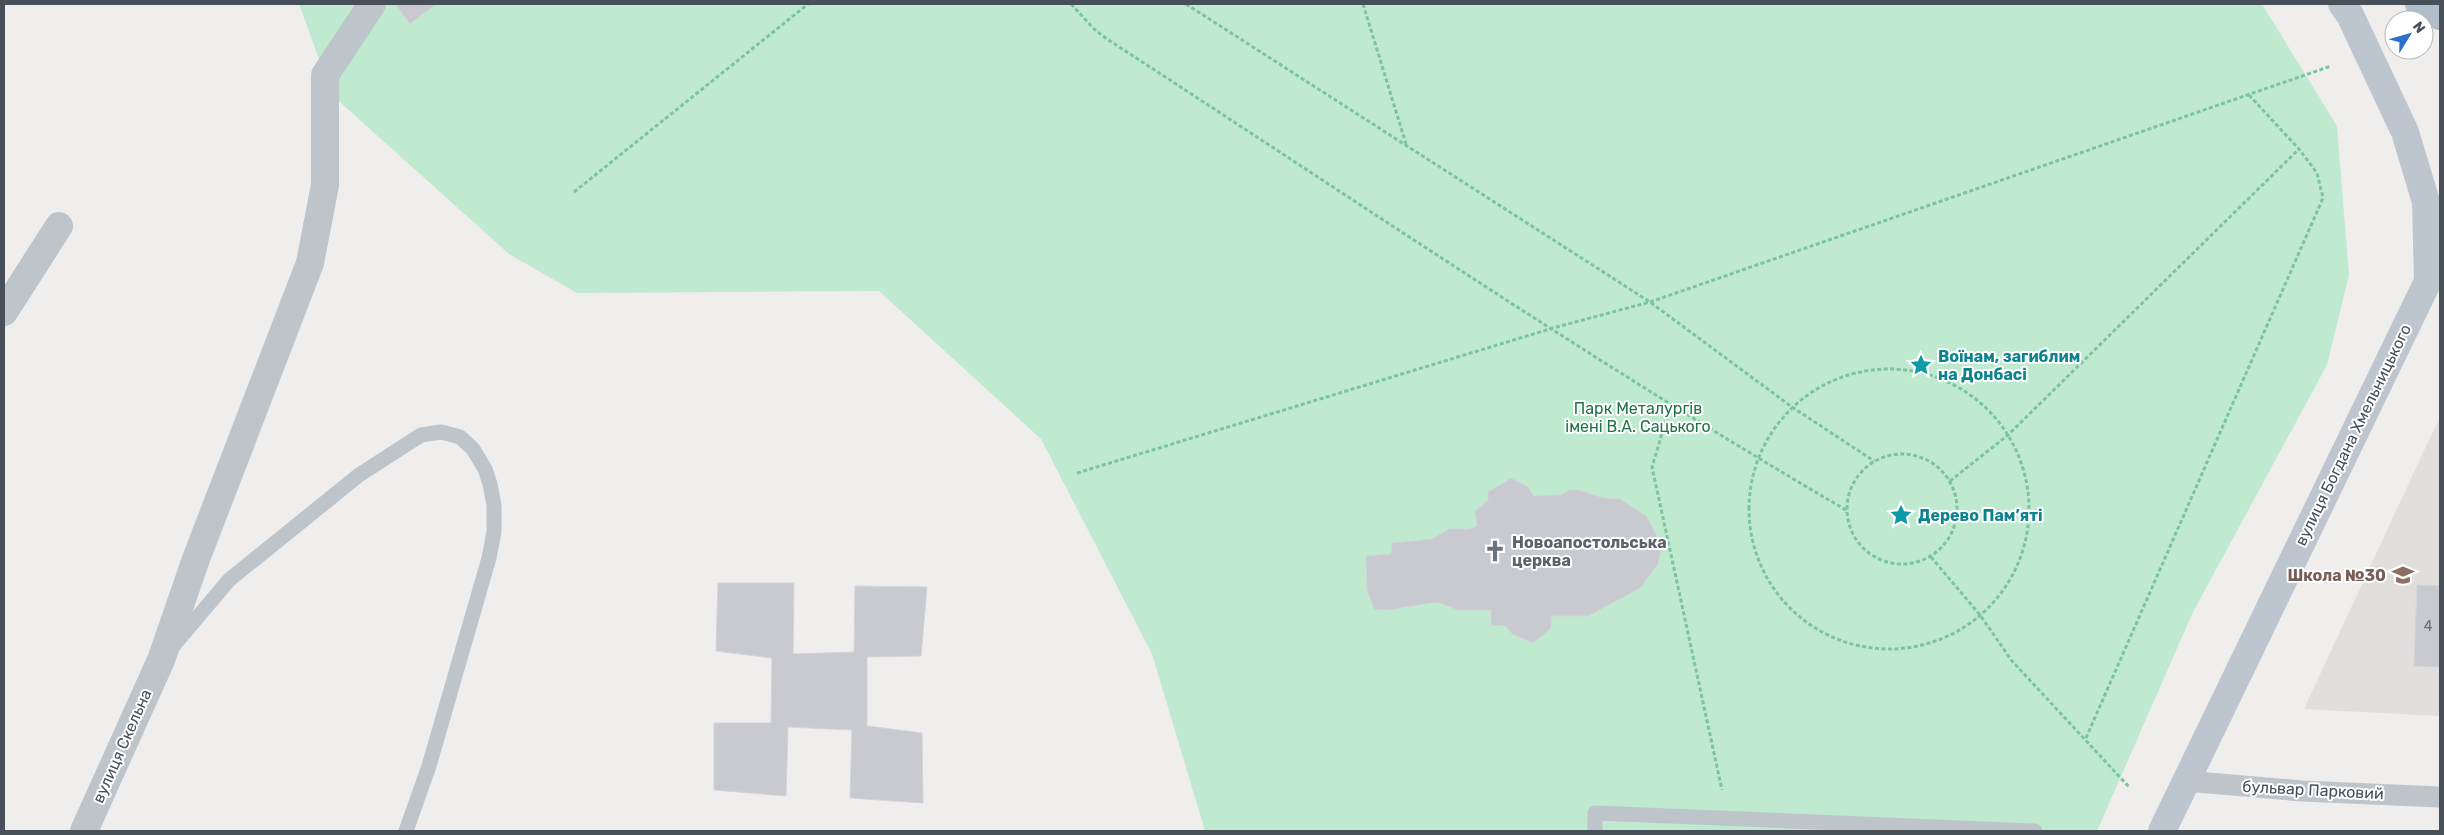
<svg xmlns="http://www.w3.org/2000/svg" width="2444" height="835" font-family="Rubik,sans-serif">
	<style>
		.education { fill: #e1dede }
		.green { fill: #c0ead0 }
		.building { fill: #c8cad0; stroke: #d2d4d8 }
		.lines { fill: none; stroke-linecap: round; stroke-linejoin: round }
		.path { stroke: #7bc4a0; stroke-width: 3; stroke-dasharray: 4 2.5; stroke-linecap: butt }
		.service { stroke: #bdc5cb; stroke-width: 15 }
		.pedestrian { stroke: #bdc5cb; stroke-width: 21 }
		.minor { stroke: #bdc5cb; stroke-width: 28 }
		.tertiary { stroke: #bdc5cb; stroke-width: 28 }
		.secondary { stroke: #bdc6cf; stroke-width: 28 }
		.primary { stroke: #b0bdca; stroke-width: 28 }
		.labels { text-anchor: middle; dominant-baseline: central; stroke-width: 4; stroke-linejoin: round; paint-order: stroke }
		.number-label { font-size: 14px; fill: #676e77 }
		.culture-label { font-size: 16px; font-weight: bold; fill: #0d838f; stroke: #fff; text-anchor: start }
		.park-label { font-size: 16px; fill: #207249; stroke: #fff }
		.street-label { font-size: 16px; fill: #475059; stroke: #fff }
		.worship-label { font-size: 16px; font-weight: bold; fill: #5b616d; stroke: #fff; text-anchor: start }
		.education-label { font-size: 16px; font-weight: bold; fill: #785e54; stroke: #fff; text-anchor: end }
	</style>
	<rect width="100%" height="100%" fill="#f0eded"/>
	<!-- education -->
	<path class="education" d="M2440 418V716L2304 709 2429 440Z"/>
	<!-- green -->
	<path class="green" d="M299 4H2262L2337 126 2349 275 2327 365 2193 612 2097 831H1205L1152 654 1041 439 879 291 577 293 509 254 332 95Z"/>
	<!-- building -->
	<path class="building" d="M395 4H436L410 24Z
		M1511 478 1527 486 1534 496 1561 495 1569 490H1577L1604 498 1620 499 1646 516 1652 527 1662 546 1658 564 1640 588 1588 616H1552L1551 628 1533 643 1512 634 1506 626 1491 625V610H1458L1440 603H1431L1388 610 1374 609 1367 590 1366 556 1391 554 1392 543 1432 539 1449 529H1469L1477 526 1475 511 1488 500V492Z
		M718 583H794L793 654 854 652 855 586 927 587 921 656 867 657V726L922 733 923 803 850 798 852 730 788 727 786 796 714 790V723H771L772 658 716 651Z
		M2417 585 2440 586V667L2414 666Z"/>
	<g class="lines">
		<!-- path -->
		<path class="path" d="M1071 4 1094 29 1107 39C1352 198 1594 363 1846 510
			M1186 4 1650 302 1792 407 1874 461
			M1363 4 1406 144
			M574 192 808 4
			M1749 509a140 140 0 1 1 280 0a140 140 0 1 1-280 0Z
			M1671 403 1652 467 1722 790
			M1847 509a55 55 0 1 1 110 0a55 55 0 1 1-110 0Z
			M1077 473 1553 328 1650 302 2331 66
			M1950 481 2008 435 2299 149
			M1931 557 1980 615 2012 661 2130 788
			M2086 738 2323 198 2317 173 2299 149 2249 95"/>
		<!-- service -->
		<path class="service" d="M174 645 229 580 359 475 421 435 441 432 460 437 473 449 485 469 490 484 494 505V532L489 558 429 766 406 831
			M1595 831V813L2035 831"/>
		<!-- pedestrian -->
		<path class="pedestrian" d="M2185 781 2302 791 2440 797"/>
		<!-- minor -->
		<path class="minor" d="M4 312 59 226"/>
		<!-- tertiary -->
		<path class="tertiary" d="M84 831 161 660 196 559 310 263 325 185V75L372 4"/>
		<!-- secondary -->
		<path class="secondary" d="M2342 4 2350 15 2405 132 2426 202 2428 281
			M2162 831 2428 281 2440 266"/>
		<!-- primary -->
		<path class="primary" d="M2419 4 2440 16"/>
	</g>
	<!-- icons -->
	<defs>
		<g id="sight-bare" transform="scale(1.725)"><path d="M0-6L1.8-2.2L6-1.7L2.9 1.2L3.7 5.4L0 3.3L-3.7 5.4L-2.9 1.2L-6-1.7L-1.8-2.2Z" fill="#0f9aa8" stroke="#fff" stroke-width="2.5" paint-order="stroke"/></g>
		<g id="church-bare" transform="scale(1.725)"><path d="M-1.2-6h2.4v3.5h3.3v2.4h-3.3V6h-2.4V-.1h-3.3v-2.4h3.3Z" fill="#6b7280" stroke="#fff" stroke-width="2.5" paint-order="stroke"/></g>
		<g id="school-bare" transform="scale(1.725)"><path d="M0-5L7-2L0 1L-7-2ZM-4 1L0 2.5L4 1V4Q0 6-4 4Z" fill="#8d6e63" stroke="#fff" stroke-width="2.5" paint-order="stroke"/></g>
	</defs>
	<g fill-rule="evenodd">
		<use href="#sight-bare" x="1921" y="365"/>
		<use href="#sight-bare" x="1901" y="515"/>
		<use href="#church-bare" x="1495" y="551"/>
		<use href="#school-bare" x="2403" y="575"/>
	</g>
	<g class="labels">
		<!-- number labels -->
		<g class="number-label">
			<text x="2428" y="626">4</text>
		</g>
		<!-- culture labels -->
		<g class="culture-label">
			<text x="1938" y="356">Воїнам, загиблим<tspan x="1938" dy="18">на Донбасі</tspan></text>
			<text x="1918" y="515">Дерево Пам’яті</text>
		</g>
		<!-- park labels -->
		<g class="park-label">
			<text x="1638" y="408">Парк Металургів<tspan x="1638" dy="18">імені В.А. Сацького</tspan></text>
		</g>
		<!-- street labels -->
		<g class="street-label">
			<text transform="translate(2353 435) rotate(-64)">вулиця Богдана Хмельницького</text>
			<text transform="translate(122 746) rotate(-66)">вулиця Скельна</text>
			<text transform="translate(2313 790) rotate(3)">бульвар Парковий</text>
		</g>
		<!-- worship labels -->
		<g class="worship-label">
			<text x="1512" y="542">Новоапостольська<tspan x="1512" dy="18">церква</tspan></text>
		</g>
		<!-- education labels -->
		<g class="education-label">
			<text x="2386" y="575">Школа №30</text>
		</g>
	</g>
	<!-- border -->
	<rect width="2444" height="835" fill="none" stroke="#475059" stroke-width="10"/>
	<!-- north arrow -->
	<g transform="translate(2409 35) rotate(53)"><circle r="24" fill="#ffffff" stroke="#b5b9bd"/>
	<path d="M0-4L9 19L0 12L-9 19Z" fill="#2b71cc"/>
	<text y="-8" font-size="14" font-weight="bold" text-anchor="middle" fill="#475059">N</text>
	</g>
</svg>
